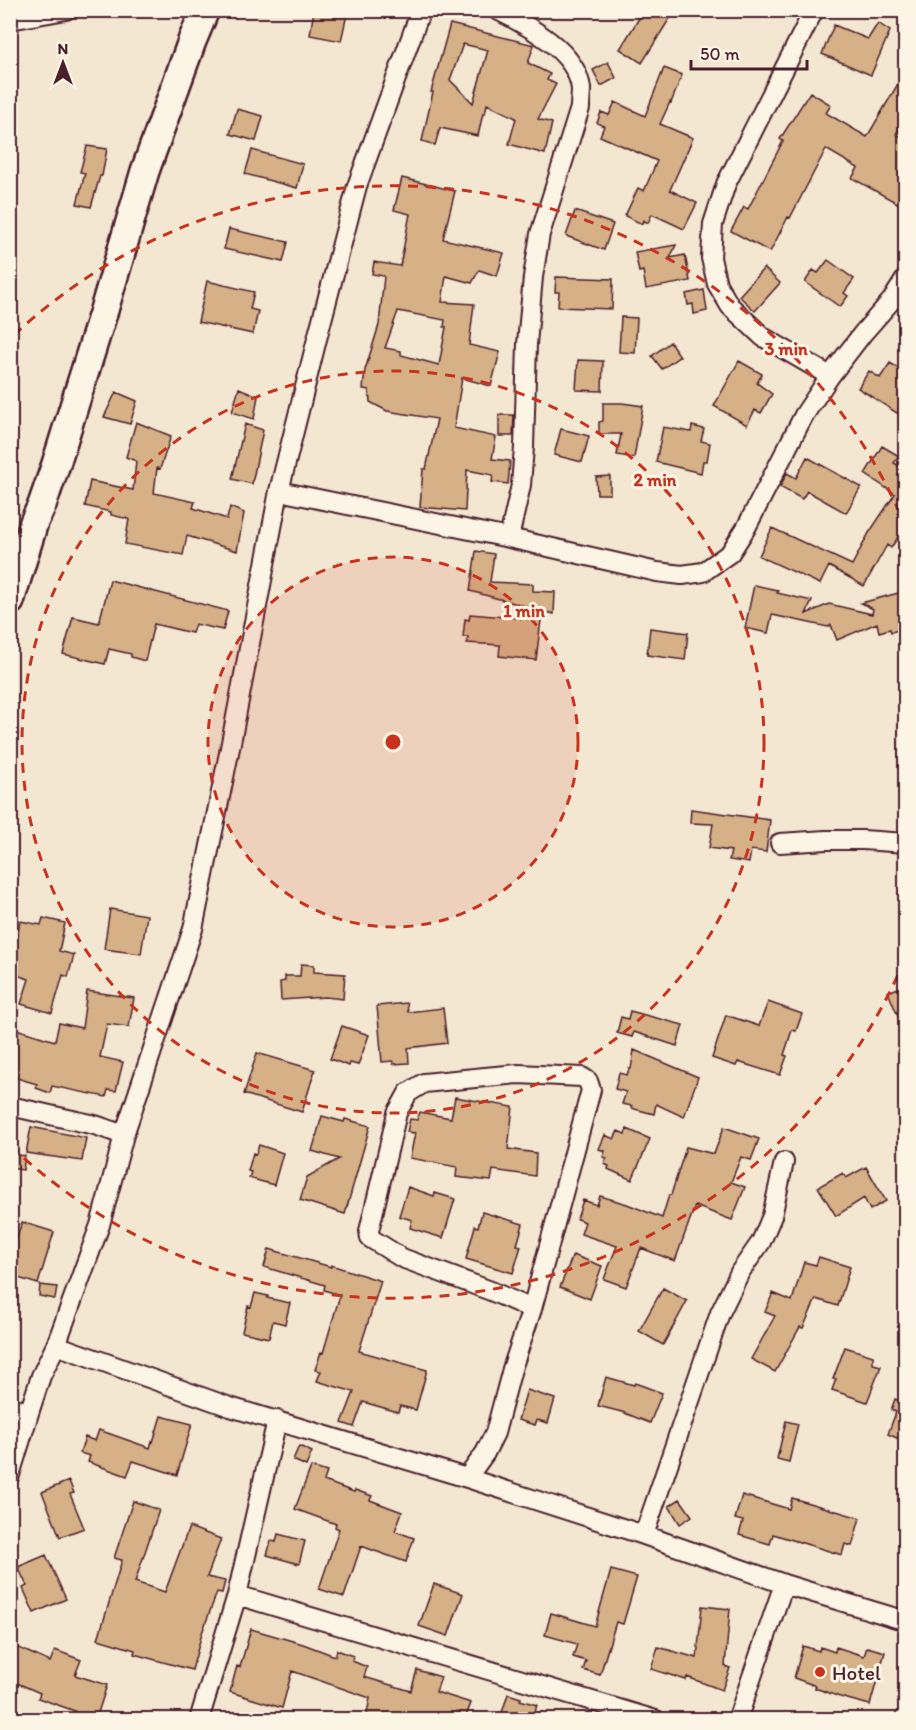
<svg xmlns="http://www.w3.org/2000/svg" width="916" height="1730" font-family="Itim,sans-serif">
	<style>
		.building { fill: #d6b187; stroke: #4a1f2b; stroke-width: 1.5; fill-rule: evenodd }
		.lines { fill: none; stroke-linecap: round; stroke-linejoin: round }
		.minor-casing { stroke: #4a1f2b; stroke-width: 22 }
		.secondary-casing { stroke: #4a1f2b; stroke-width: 32 }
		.minor { stroke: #fcf5e5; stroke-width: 18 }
		.secondary { stroke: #fcf5e5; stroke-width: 27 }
		.ring { fill: none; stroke: #c8321e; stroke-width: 3; stroke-dasharray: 10 8 }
		.poi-dot { fill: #c8321e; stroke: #fcf5e5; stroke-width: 2 }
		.labels { text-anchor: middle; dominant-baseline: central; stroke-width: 6; stroke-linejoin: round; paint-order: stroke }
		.poi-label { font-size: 21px; fill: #4a1f2b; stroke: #fcf5e5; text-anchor: start }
		.centre { fill: #c8321e; stroke: #fcf5e5; stroke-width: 3 }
		.ring-label { font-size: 18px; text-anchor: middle; font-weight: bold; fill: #c8321e; stroke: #fcf5e5; stroke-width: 6; stroke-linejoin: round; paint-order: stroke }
	</style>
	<rect width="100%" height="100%" fill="#f4e7d2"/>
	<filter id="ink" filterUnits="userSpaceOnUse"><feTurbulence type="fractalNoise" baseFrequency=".0167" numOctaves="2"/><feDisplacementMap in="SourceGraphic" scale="12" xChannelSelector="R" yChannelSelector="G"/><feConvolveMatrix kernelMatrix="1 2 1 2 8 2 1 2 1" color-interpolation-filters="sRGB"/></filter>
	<g filter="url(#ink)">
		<!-- building -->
		<path class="building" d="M314 10H348L341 41 310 35Z
			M644 10H675L642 63 620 49Z
			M878 23 890 31 871 75 822 54 834 25 868 39Z
			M450 24 534 45 528 63 550 74 547 80 556 84 538 119 552 123 545 154 509 144 516 118 487 104 485 114 483 113 478 136 440 128 435 145 422 141 433 92H431ZM463 44 488 50 473 103 450 80Z
			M608 62 616 78 601 86 593 70Z
			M664 68 682 75 671 103 670 102 660 124 693 138 670 190 697 203 684 229 652 214 648 223 643 220 642 224 625 216 638 188 644 191 657 161 600 136 604 126 597 123 601 112 609 115 615 102 645 116Z
			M906 70V117L896 134 906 139V208L852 178 858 168 826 149 790 218 788 217 770 252 731 231 744 207 748 209 783 141 780 139 810 92 831 105 826 113 867 137Z
			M237 109 263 116 256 141 230 134Z
			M87 146 107 149 102 176H100L91 207 77 204 85 173 80 172Z
			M252 150 303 164 297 188 245 174Z
			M402 178 455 191 443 239 504 253 497 276 479 270 472 283 446 276 442 302 474 304 469 345 500 352 491 386 462 378 454 428 496 437 492 459 510 461 508 484 492 482 493 475 467 470 465 511 420 507 423 469H426L437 419 387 411 370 402 369 390 363 389 365 370 379 325 384 276 372 274 374 262 400 266 410 214 394 210ZM398 311 445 320 444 327H446L439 365 401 355V351L385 348Z
			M575 211 613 224 604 250 566 236Z
			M229 229 288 242 283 262 224 249Z
			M676 245 670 258 685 255 690 281 646 289 643 271 639 272 635 252Z
			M828 260 854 279 844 293 848 296 840 307 805 282 813 270 818 273Z
			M764 268 780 283 755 311 739 296Z
			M556 277 613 279 612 309 558 307 559 292H555Z
			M207 281 254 292 250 309 258 311 253 334 198 322Z
			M704 290 707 311 694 314 693 304 688 305 686 294Z
			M621 317 637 318 635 353 619 352Z
			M670 342 680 356 662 369 652 356Z
			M578 360 603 361 602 391 576 390Z
			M739 361 762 374 757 383 772 394 761 413 755 410 747 425 714 406Z
			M890 363 906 373V406L900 415 858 388 869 371 880 378Z
			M239 388 258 396 254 419 232 412Z
			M116 392 137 401 130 424 104 417Z
			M603 403H622L643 406 634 458 617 455 621 434H599V422L603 421Z
			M499 415H514L513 436H499Z
			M136 422 171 436 160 469 157 468 154 493 195 502 193 508 227 519 230 507 244 513 237 551 187 536 183 555 125 544 129 519 111 515V512L85 506 90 481 133 490 136 461 126 457Z
			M245 424 263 430 252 484 232 479Z
			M692 426 704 429 701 441 710 443 707 461H703L701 473 656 462 663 427 691 432Z
			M561 429 589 436 582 462 554 455Z
			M882 446 899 456 894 463 906 470V525L891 548 887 545 864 586 829 566 820 584 759 556 772 528 852 565 869 533 895 494 865 474Z
			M807 457 861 487 846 513 807 491 802 499 780 487 787 473 796 478Z
			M610 476V494H597L596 477Z
			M476 551 494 554 490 582 533 584V591L555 592 554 614 470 591Z
			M110 580 228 611 223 630 195 624 192 633 154 624 145 661 131 657V654L109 649 105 664 63 654 73 617 99 623Z
			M754 585 778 590 777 593 812 601 806 614 829 604 872 614 873 609 861 603 906 591V628L891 632 890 629 879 632 877 623 837 640 831 625 828 627 772 615 768 633 745 628Z
			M470 614 541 620 536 660 499 656 500 645 467 643 468 637H463L465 619 469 620Z
			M650 628 688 633 685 660 647 655Z
			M691 809 770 820 766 852 751 850 749 863 729 860 731 851 709 848 713 824 690 823Z
			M110 909 147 915 141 954 104 949Z
			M43 918 65 923 59 951 74 955 68 977 63 975 52 1013 21 1004 29 979 10 973V945L16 947 20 921 41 925Z
			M301 964 314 965V972L345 974 343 999 325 997 281 1000 280 982 285 981V976H300Z
			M906 985V1033H905L888 992Z
			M87 991 134 998 129 1027 107 1024 100 1057 123 1062 116 1091 108 1090 106 1097 52 1086 50 1093 36 1088 37 1084 10 1076V1027L55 1041 59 1023 82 1028Z
			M768 1002 802 1014 796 1031 792 1030 784 1055 787 1056 780 1075 738 1062 736 1066 712 1058 726 1015 759 1026Z
			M407 1003 408 1012 443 1008 447 1043 408 1048 409 1063 393 1064V1061L382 1062 377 1006Z
			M630 1011 683 1025 677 1046 634 1032 632 1037 617 1033 621 1017 628 1019Z
			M342 1026 369 1035 358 1065 350 1063 349 1066 330 1059Z
			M634 1050 698 1077 684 1117 656 1104 654 1114 631 1108 632 1106 622 1104 626 1092 615 1089 619 1073 627 1075 629 1069H631Z
			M257 1053 315 1070 302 1112 244 1094Z
			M455 1097 513 1107 508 1149 536 1153 535 1176 493 1170 491 1181 456 1177 457 1167 410 1158 415 1133 407 1132 410 1119 417 1120 420 1112 451 1118Z
			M322 1116 344 1122 345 1119 370 1126 345 1214 300 1200 307 1177 339 1159 312 1151Z
			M31 1127 86 1138 82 1161 26 1153Z
			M724 1127 759 1139 751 1160 741 1157 731 1182 745 1187 732 1220 695 1206 675 1261 641 1248 626 1287 604 1279 617 1246 581 1234 585 1222 577 1219 583 1200 597 1205 600 1196 627 1204 662 1218 669 1195H671L686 1147 714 1154Z
			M627 1129 650 1139 632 1180 608 1169 609 1166 604 1164 607 1158 603 1157 605 1151 599 1149 605 1135 614 1139 618 1131 625 1134Z
			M259 1145 283 1153 274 1185 249 1178 251 1172 248 1171 253 1153 256 1154Z
			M10 1153 25 1156 23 1170 10 1168Z
			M866 1167 886 1201 870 1210 864 1198 836 1216 818 1187 843 1173 846 1178Z
			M408 1187 434 1196 435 1193 455 1199 443 1238 410 1228 412 1220 399 1216Z
			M482 1212 523 1224 517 1245 521 1246 513 1273 466 1259 475 1226 478 1227Z
			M22 1222 54 1232 38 1284 12 1276 15 1266 10 1265V1259Z
			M269 1249 331 1267V1265L381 1281 359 1351 427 1370 416 1410 400 1406 398 1412 363 1402 354 1427 342 1423 354 1392 317 1381 321 1371 315 1370 321 1352 323 1353 340 1295 324 1290 325 1285 264 1267Z
			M573 1255 602 1266 590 1299 560 1287Z
			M819 1257 850 1267 838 1306 816 1299 803 1328 800 1327 775 1372 751 1359 775 1316 765 1312 773 1293 792 1301 804 1262 816 1265Z
			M40 1285 57 1287 55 1299 39 1296Z
			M663 1288 687 1301 663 1345 639 1331Z
			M255 1293 268 1296 267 1298 290 1303 285 1324 273 1321 269 1338 242 1332 248 1306 251 1307Z
			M845 1347 873 1356V1364L881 1366 867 1402 832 1390 836 1379H833Z
			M606 1377 634 1385 635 1383 662 1393 650 1423 622 1412 598 1406Z
			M527 1390 555 1399 548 1423 537 1420 535 1425 518 1420Z
			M904 1390 906 1391V1442L888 1434 896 1412 891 1410 895 1399 900 1401Z
			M161 1416 192 1424 177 1475 133 1461 127 1476 88 1462 90 1456 80 1453 85 1437 95 1441 99 1430 150 1448 152 1441 153 1442Z
			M786 1421 798 1424 789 1462 777 1459Z
			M299 1446 312 1452 306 1466 293 1460Z
			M311 1467 327 1472 324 1481 354 1492 355 1490 372 1496 370 1500 402 1512 395 1531 414 1538 406 1562 361 1546 344 1597 319 1589 339 1529 335 1527 336 1524 295 1509Z
			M69 1481 74 1493 70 1494 84 1528 60 1537 42 1492Z
			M742 1495 789 1509 792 1498 860 1518 852 1546 845 1544 842 1555 773 1534 770 1544 739 1535 743 1521 735 1519Z
			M680 1499 692 1516 680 1524 669 1506Z
			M133 1501 159 1510 135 1582 165 1592 189 1527 221 1539 207 1577 225 1581 222 1593 217 1592 202 1633 192 1670 134 1654 135 1650 98 1639 122 1560 114 1558Z
			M278 1534 305 1541 299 1564 267 1555 271 1541 276 1542Z
			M46 1555 66 1599 34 1613 23 1588 27 1586 18 1567Z
			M611 1570 637 1577 623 1624 616 1622 600 1675 583 1670 586 1661 573 1657 577 1644 545 1635 551 1613 595 1626Z
			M434 1584 463 1594 448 1636 419 1626Z
			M702 1606 730 1609 725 1666 730 1668 722 1690 687 1677 686 1680 651 1669 658 1647 697 1658Z
			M251 1629 303 1644 335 1656 337 1650 353 1656 352 1661 367 1667 364 1677 411 1691 417 1670 441 1677 436 1692 471 1703 465 1719H366L370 1698 292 1671 282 1708 230 1692 237 1666 240 1667Z
			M10 1644 50 1662 55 1650 81 1660 75 1675 107 1685 96 1719H88L74 1715 75 1711 38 1698 40 1693 10 1680Z
			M803 1646 819 1651 820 1647 835 1652 836 1647 864 1656 867 1647 885 1652 870 1705 840 1697 815 1688 816 1686 794 1678Z
			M508 1694 521 1698 520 1700 537 1705 533 1719H500Z"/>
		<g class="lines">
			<!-- minor casing -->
			<g class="minor-casing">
				<path id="minor" d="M497 10C527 25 577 51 581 89 581 95 580 102 580 108L540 234 533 277 527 344 524 447 521 485 509 538
					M814 10 726 184 713 224 711 258 717 284 730 306 763 337 830 376
					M10 20 66 10
					M279 491 509 538 657 572 682 575 703 572 730 553 746 528 804 415 830 376 863 333 892 300 906 278
					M780 843 826 840H863L906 843
					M10 1106 95 1125 124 1135
					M56 1345 230 1407 467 1478 644 1535 784 1584 906 1621
					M10 1406 29 1413 10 1475
					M29 1413 41 1376 56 1345 100 1225 124 1135 193 929 230 748 279 491 318 335 357 186 421 10
					M467 1478 485 1453 495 1433 512 1369 532 1309 491 1291 402 1258 370 1238 369 1231 397 1113 408 1093 424 1083 485 1077 518 1074 582 1077 588 1081 591 1090 532 1309
					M644 1535 720 1313 740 1272 761 1242 772 1216 784 1162
					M237 1595 656 1720
					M199 1720 237 1595 277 1420
					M737 1720 784 1584"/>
			</g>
			<!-- secondary casing -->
			<g class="secondary-casing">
				<path id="secondary" d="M10 601 34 522 42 505 56 464 104 310 145 171 192 41 205 10"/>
			</g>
			<!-- minor -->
			<use href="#minor" class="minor"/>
			<!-- secondary -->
			<use href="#secondary" class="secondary"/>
		</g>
	</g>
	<!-- distance rings -->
	<circle cx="393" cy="742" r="185" fill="#c8321e" fill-opacity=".12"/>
	<g class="ring">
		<circle cx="393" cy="742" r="185"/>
		<circle cx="393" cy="742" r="371"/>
		<path d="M905 959A556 556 0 0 1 14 1149M14 335A556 556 0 0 1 905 525"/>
	</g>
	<!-- markers -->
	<circle class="poi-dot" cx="820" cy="1672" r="6"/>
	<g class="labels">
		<!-- poi labels -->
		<g class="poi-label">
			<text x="832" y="1672">Hotel</text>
		</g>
	</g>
	<circle cx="393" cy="742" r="9" class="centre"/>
	<g class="ring-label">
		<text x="786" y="355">3 min</text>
		<text x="655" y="486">2 min</text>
		<text x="524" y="617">1 min</text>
	</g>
	<!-- margin -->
	<rect width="916" height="1730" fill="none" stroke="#fcf5e5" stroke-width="36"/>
	<rect x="18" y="18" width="880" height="1694" fill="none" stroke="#4a1f2b" stroke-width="2" filter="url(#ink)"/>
	<!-- north arrow -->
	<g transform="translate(63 63)" stroke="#fcf5e5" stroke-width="4.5" paint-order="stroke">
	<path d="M0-4.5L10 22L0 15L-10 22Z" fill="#4a1f2b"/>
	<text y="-9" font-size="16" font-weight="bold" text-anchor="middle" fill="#4a1f2b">N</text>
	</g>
	<!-- scale -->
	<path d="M691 60v9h116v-9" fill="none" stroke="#4a1f2b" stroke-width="3"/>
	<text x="700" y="60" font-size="18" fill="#4a1f2b" stroke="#fcf5e5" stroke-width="4.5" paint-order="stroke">50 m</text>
</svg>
